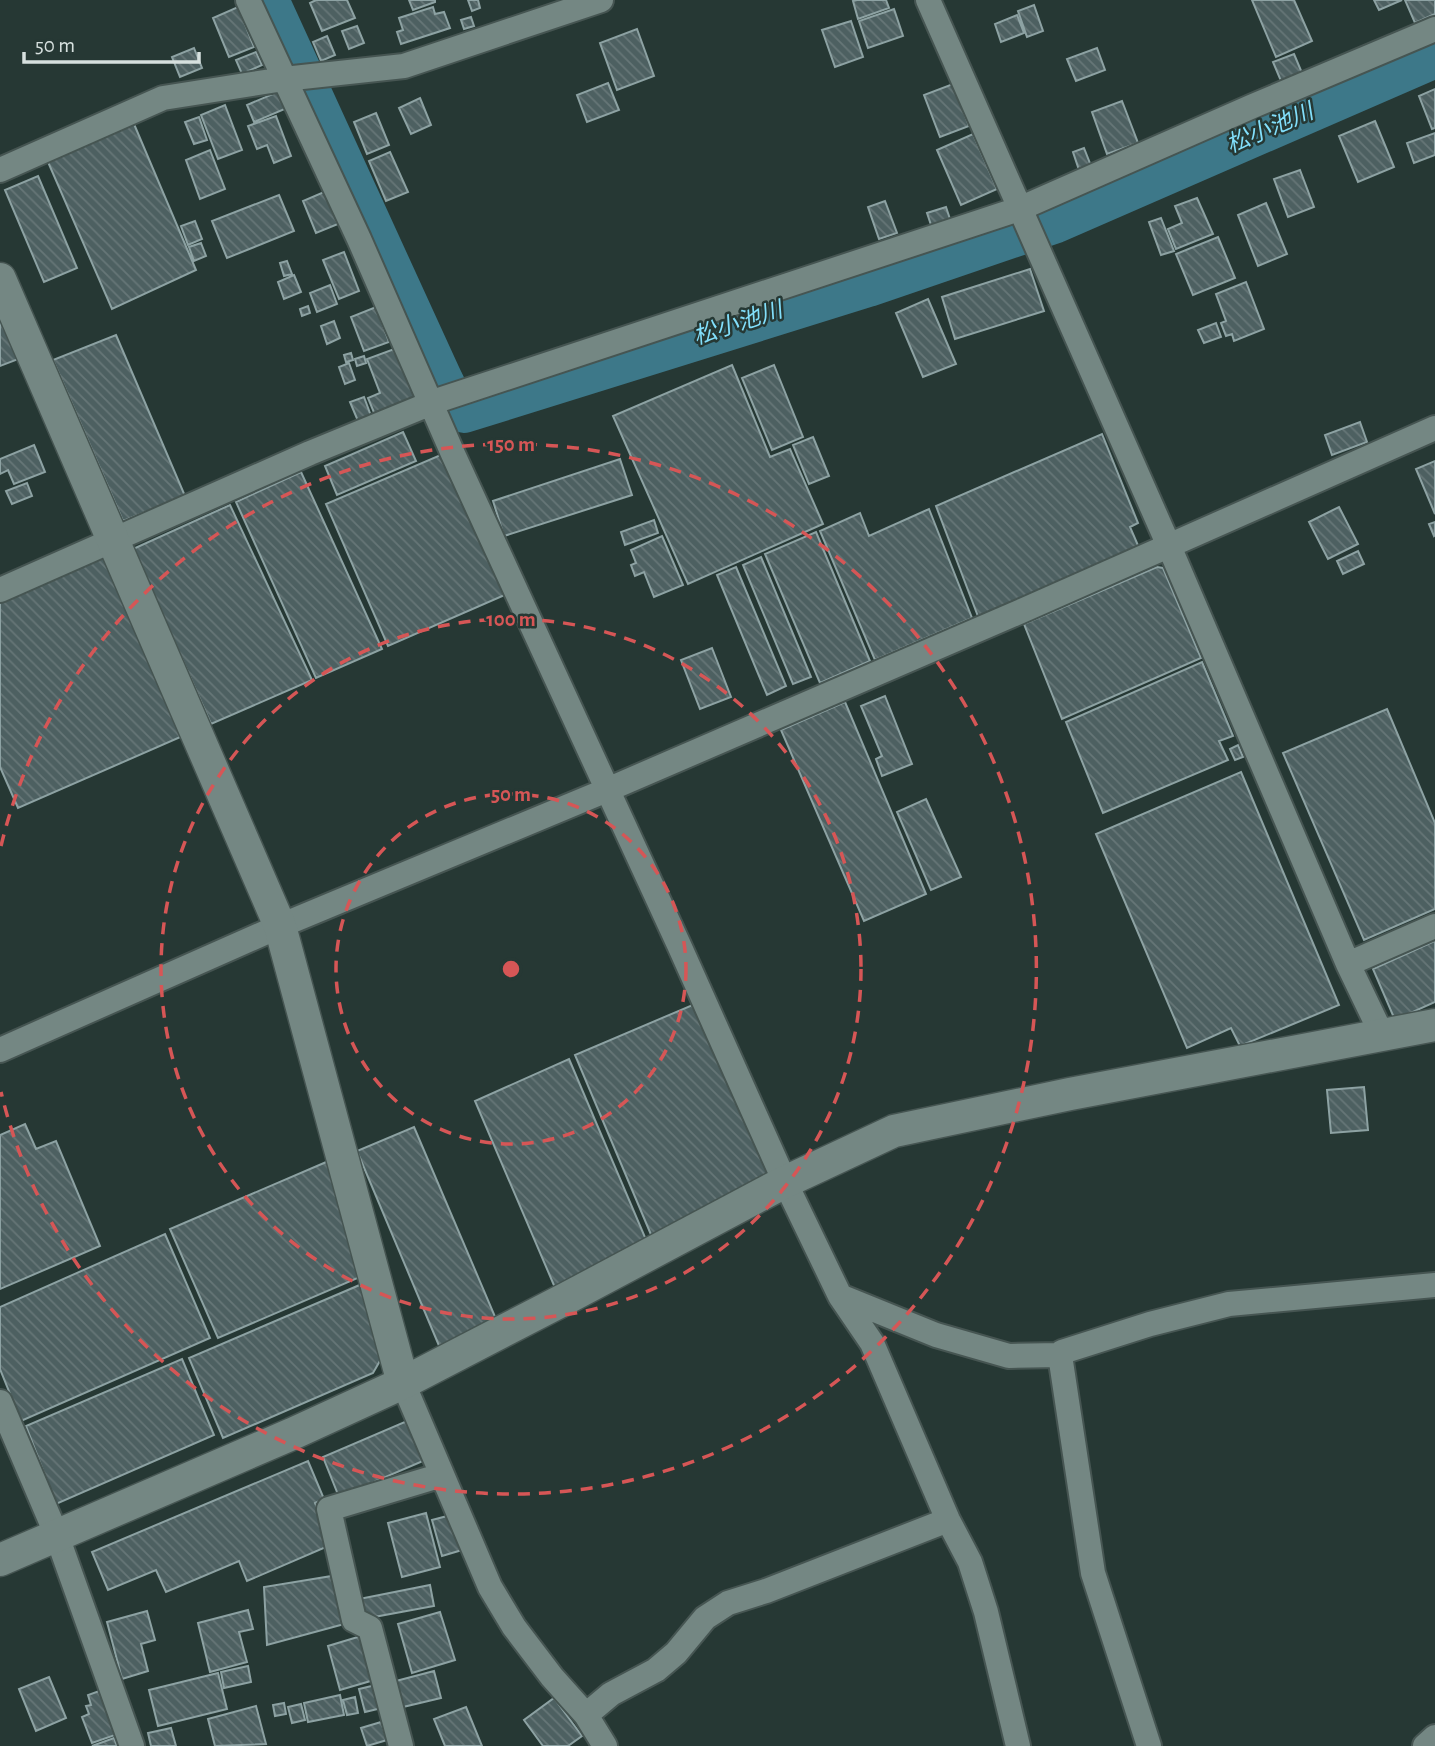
<svg xmlns="http://www.w3.org/2000/svg" width="1435" height="1746" font-family="'Alegreya Sans','Noto Sans JP',sans-serif">
	<style>
		.lines { fill: none; stroke-linecap: round; stroke-linejoin: round }
		.river { stroke: #3d7889; stroke-width: 42 }
		.building { fill: url(#building-back-hatch); stroke: #8da2a3; stroke-width: 2 }
		.minor-casing { stroke: #465552; stroke-width: 28 }
		.tertiary-casing { stroke: #465552; stroke-width: 35 }
		.minor { stroke: #748783; stroke-width: 24 }
		.tertiary { stroke: #748783; stroke-width: 32 }
		.ring { fill: none; stroke: #d65656; stroke-width: 3.5; stroke-dasharray: 12 9 }
		.labels { text-anchor: middle; dominant-baseline: central; stroke-width: 5; stroke-linejoin: round; paint-order: stroke }
		.water-label { font-size: 23px; font-style: italic; fill: #82dffb; stroke: #263834 }
		.centre { fill: #d65656; stroke: #263834; stroke-width: 3.5 }
		.ring-label { font-size: 21px; text-anchor: middle; font-weight: bold; fill: #d65656; stroke: #263834; stroke-width: 5; stroke-linejoin: round; paint-order: stroke }
	</style>
	<defs>
		<pattern id="building-back-hatch" width="6" height="6" patternUnits="userSpaceOnUse" patternTransform="scale(1.75)"><rect width="6" height="6" fill="#4d6061"/><path d="M-1 5l2 2M0 0l6 6M5-1l2 2" fill="none" stroke="#667677"/></pattern>
	</defs>
	<rect width="100%" height="100%" fill="#263834"/>
	<g class="lines">
		<!-- river -->
		<path class="river" d="M268 0 440 376 455 407 464 412 868 286 1056 222 1435 57"/>
	</g>
	<!-- building -->
	<path class="building" d="M316 0H347L355 18 322 31 310 3Z
		M409 0H435V2L413 10Z
		M468 0H478L480 8 472 11Z
		M857 0H886L889 8 858 19 853 1Z
		M1252 0H1294L1312 41 1276 57Z
		M1374 0H1402L1379 10Z
		M1405 0H1435V14L1415 23Z
		M1034 5 1043 31 1027 37 1018 11Z
		M238 7 254 47 229 57 213 18Z
		M433 7 435 14 444 12 450 28 401 44 397 32 403 30 399 18Z
		M894 9 903 36 868 48 859 21Z
		M1017 15 1024 33 1001 42 995 24Z
		M471 17 474 26 464 29 461 20Z
		M851 21 863 57 835 67 822 30Z
		M357 26 364 43 349 49 342 31Z
		M637 29 654 76 617 90 600 43Z
		M327 36 335 55 321 61 313 42Z
		M194 48 202 68 180 77 172 57Z
		M1097 48 1105 70 1076 81 1067 59Z
		M256 52 262 65 242 74 236 60Z
		M1294 54 1302 73 1281 81 1273 62Z
		M608 83 619 110 587 122 577 95Z
		M953 84 969 126 940 137 924 95Z
		M1435 89V128L1432 129 1419 96Z
		M280 91 287 108 254 122 247 105Z
		M420 98 431 125 411 134 399 108Z
		M1122 101 1138 143 1107 154 1092 112Z
		M225 105 242 150 218 159 201 115Z
		M376 113 389 145 367 154 354 122Z
		M276 116 291 156 274 163 267 145 257 149 248 126Z
		M199 117 207 140 194 144 185 122Z
		M1375 121 1394 167 1358 182 1339 136Z
		M134 124 196 270 112 309 48 162Z
		M1435 133V155L1414 163 1407 143Z
		M973 134 997 189 961 205 937 150Z
		M1084 148 1091 166 1079 170 1073 152Z
		M210 150 225 189 200 199 186 160Z
		M390 152 408 192 386 201 369 161Z
		M1300 170 1314 207 1288 217 1274 179Z
		M38 176 77 268 44 282 5 190Z
		M324 192 338 224 316 233 303 201Z
		M279 195 294 231 227 258 212 221Z
		M1197 198 1213 234 1176 249 1168 229 1182 223 1175 206Z
		M885 201 897 233 879 239 868 207Z
		M1266 203 1287 254 1258 266 1238 215Z
		M946 207 950 219 931 225 927 213Z
		M1161 218 1174 251 1161 255 1149 222Z
		M195 221 202 239 188 245 181 226Z
		M1218 237 1235 278 1193 295 1176 254Z
		M201 243 206 256 194 261 189 247Z
		M344 252 359 291 339 299 323 260Z
		M287 261 292 274 284 276 280 263Z
		M1030 269 1044 311 955 339 942 297Z
		M294 275 301 292 284 299 278 282Z
		M1246 282 1264 329 1234 341 1232 334 1226 336 1221 323 1226 321 1216 294Z
		M330 285 337 304 317 312 310 293Z
		M928 299 956 364 923 377 896 313Z
		M308 306 310 313 302 316 300 309Z
		M376 307 389 342 364 351 351 317Z
		M334 321 340 338 327 344 321 326Z
		M1216 323 1221 337 1204 343 1198 330Z
		M0 324H8L21 358 0 366Z
		M116 335 185 496 123 521 53 360Z
		M397 348 416 399 375 415 368 398 380 393 367 359Z
		M351 353 353 360 346 362 344 355Z
		M364 356 366 363 357 366 355 359Z
		M349 363 355 380 345 384 339 367Z
		M732 365 770 457 790 449 823 524 688 584 613 416Z
		M774 365 803 437 772 450 742 378Z
		M364 397 371 416 358 421 350 402Z
		M1360 422 1367 442 1332 455 1325 435Z
		M403 432 416 461 337 495 325 466Z
		M1102 434 1138 523 1130 527 1140 550 979 619 936 506Z
		M813 437 829 476 809 484 793 445Z
		M34 445 45 472 14 484 8 470 0 474V459Z
		M443 454 507 594 388 646 326 504Z
		M620 459 632 495 504 536 493 501Z
		M1435 461V514L1416 469Z
		M301 472 382 649 316 678 236 502Z
		M27 483 32 496 12 504 6 491Z
		M230 505 312 680 211 724 133 549Z
		M1339 507 1358 544 1328 559 1309 522Z
		M929 509 972 618 875 660 820 531 860 513 869 536Z
		M654 520 658 533 625 545 621 532Z
		M1435 522V535L1434 536 1429 524Z
		M816 532 870 661 820 683 765 554Z
		M662 536 683 585 654 597 644 572 635 576 631 565 636 563 631 550Z
		M1358 551 1364 564 1343 574 1337 561Z
		M107 556 185 735 18 808 0 767V602Z
		M761 557 811 677 793 684 743 565Z
		M736 567 786 686 767 695 717 575Z
		M1157 567 1163 568 1201 658 1062 719 1024 624Z
		M712 648 731 697 700 709 681 660Z
		M1202 662 1233 736 1219 741 1228 760 1103 813 1066 722Z
		M885 696 912 764 882 776 876 759 882 756 861 706Z
		M845 702 926 894 864 921 781 730Z
		M1387 709 1435 823V909L1364 940 1283 753Z
		M1238 745 1243 757 1235 760 1230 749Z
		M1241 772 1339 1005 1240 1046 1231 1028 1187 1048 1096 834Z
		M926 799 961 877 931 890 897 812Z
		M1435 941V1002L1395 1020 1373 969Z
		M695 1004 771 1175 652 1237 575 1055Z
		M569 1059 647 1242 556 1290 475 1101Z
		M1364 1087 1368 1130 1331 1133 1327 1090Z
		M25 1124 36 1149 56 1141 100 1246 0 1289V1135Z
		M414 1127 496 1319 440 1348 357 1151Z
		M331 1160 360 1277 218 1338 170 1229Z
		M165 1234 210 1338 21 1421 0 1369V1307Z
		M362 1284 381 1359 373 1373 223 1438 189 1358Z
		M182 1359 214 1435 56 1504 26 1426Z
		M407 1421 423 1461 339 1497 323 1457Z
		M308 1461 324 1499 315 1503 333 1544 247 1581 239 1561 166 1592 156 1570 108 1590 92 1552Z
		M426 1513 440 1567 402 1577 388 1523Z
		M451 1515 462 1550 442 1556 432 1520Z
		M338 1575 348 1623 267 1645 264 1587Z
		M430 1585 434 1606 363 1619 359 1599Z
		M248 1610 253 1629 239 1632 247 1662 210 1672 198 1623Z
		M147 1611 155 1640 141 1644 148 1671 122 1679 107 1622Z
		M440 1612 455 1660 412 1673 398 1624Z
		M361 1636 374 1680 340 1690 328 1646Z
		M248 1666 251 1682 224 1688 221 1672Z
		M434 1671 441 1698 403 1707 396 1681Z
		M218 1673 227 1709 158 1726 149 1690Z
		M49 1677 66 1718 36 1731 19 1689Z
		M380 1684 386 1707 365 1712 359 1689Z
		M102 1690 118 1734 92 1743 82 1717 89 1714 86 1706 91 1705 88 1695Z
		M340 1695 344 1715 308 1722 304 1703Z
		M355 1697 358 1713 347 1715 343 1700Z
		M554 1698 582 1736 568 1746H543L524 1720Z
		M284 1703 286 1714 275 1716 273 1705Z
		M301 1704 305 1720 292 1723 288 1707Z
		M256 1706 266 1744 215 1746 208 1719Z
		M466 1707 482 1746H445L434 1719Z
		M381 1722 387 1740 367 1746 361 1728Z
		M171 1728 176 1746H151L148 1733Z
		M114 1738 117 1746H92Z"/>
	<g class="lines">
		<!-- minor casing -->
		<g class="minor-casing">
			<path id="minor" d="M248 0 359 239 453 454 679 945 785 1182 840 1296 936 1335 1009 1356 1060 1355 1062 1352 1150 1324 1229 1304 1435 1285
				M928 0 1169 546 1348 964 1383 1037
				M0 170 163 98 284 79 404 66 601 0
				M0 590 310 453 439 400 1019 209 1253 106 1435 29
				M1348 964 1435 926
				M0 1050 280 926 607 790 1026 609 1435 428
				M840 1296 872 1343 948 1520 970 1562 986 1612 1018 1746
				M1060 1355 1093 1573 1149 1746
				M403 1383 490 1587 514 1627 552 1677 586 1715 605 1746
				M0 1402 57 1536 132 1746
				M586 1715 611 1694 656 1670 676 1653 705 1618 728 1603 766 1591 948 1520
				M401 1746 370 1628 354 1620 329 1509 442 1475
				M1425 1746 1435 1737"/>
		</g>
		<!-- tertiary casing -->
		<g class="tertiary-casing">
			<path id="tertiary" d="M0 279 280 926 403 1383
				M0 1560 292 1434 403 1383 567 1298 785 1182 894 1131 1070 1094 1435 1025"/>
		</g>
		<!-- minor -->
		<use href="#minor" class="minor"/>
		<!-- tertiary -->
		<use href="#tertiary" class="tertiary"/>
	</g>
	<!-- distance rings -->
	<g class="ring">
		<circle cx="511" cy="969" r="175"/>
		<circle cx="511" cy="969" r="350"/>
		<path d="M1 846A525 525 0 1 1 1 1092"/>
	</g>
	<g class="labels">
		<!-- water labels -->
		<g class="water-label">
			<text transform="translate(1270 129) rotate(-23)">松小池川</text>
			<text transform="translate(738 324) rotate(-18)">松小池川</text>
		</g>
	</g>
	<circle cx="511" cy="969" r="10" class="centre"/>
	<g class="ring-label">
		<text x="511" y="451">150 m</text>
		<text x="511" y="626">100 m</text>
		<text x="511" y="801">50 m</text>
	</g>
	<!-- scale -->
	<path d="M24 52v10h175v-10" fill="none" stroke="#d6e0de" stroke-width="3.5"/>
	<text x="35" y="52" font-size="21" fill="#d6e0de" stroke="#263834" stroke-width="5" paint-order="stroke">50 m</text>
</svg>
